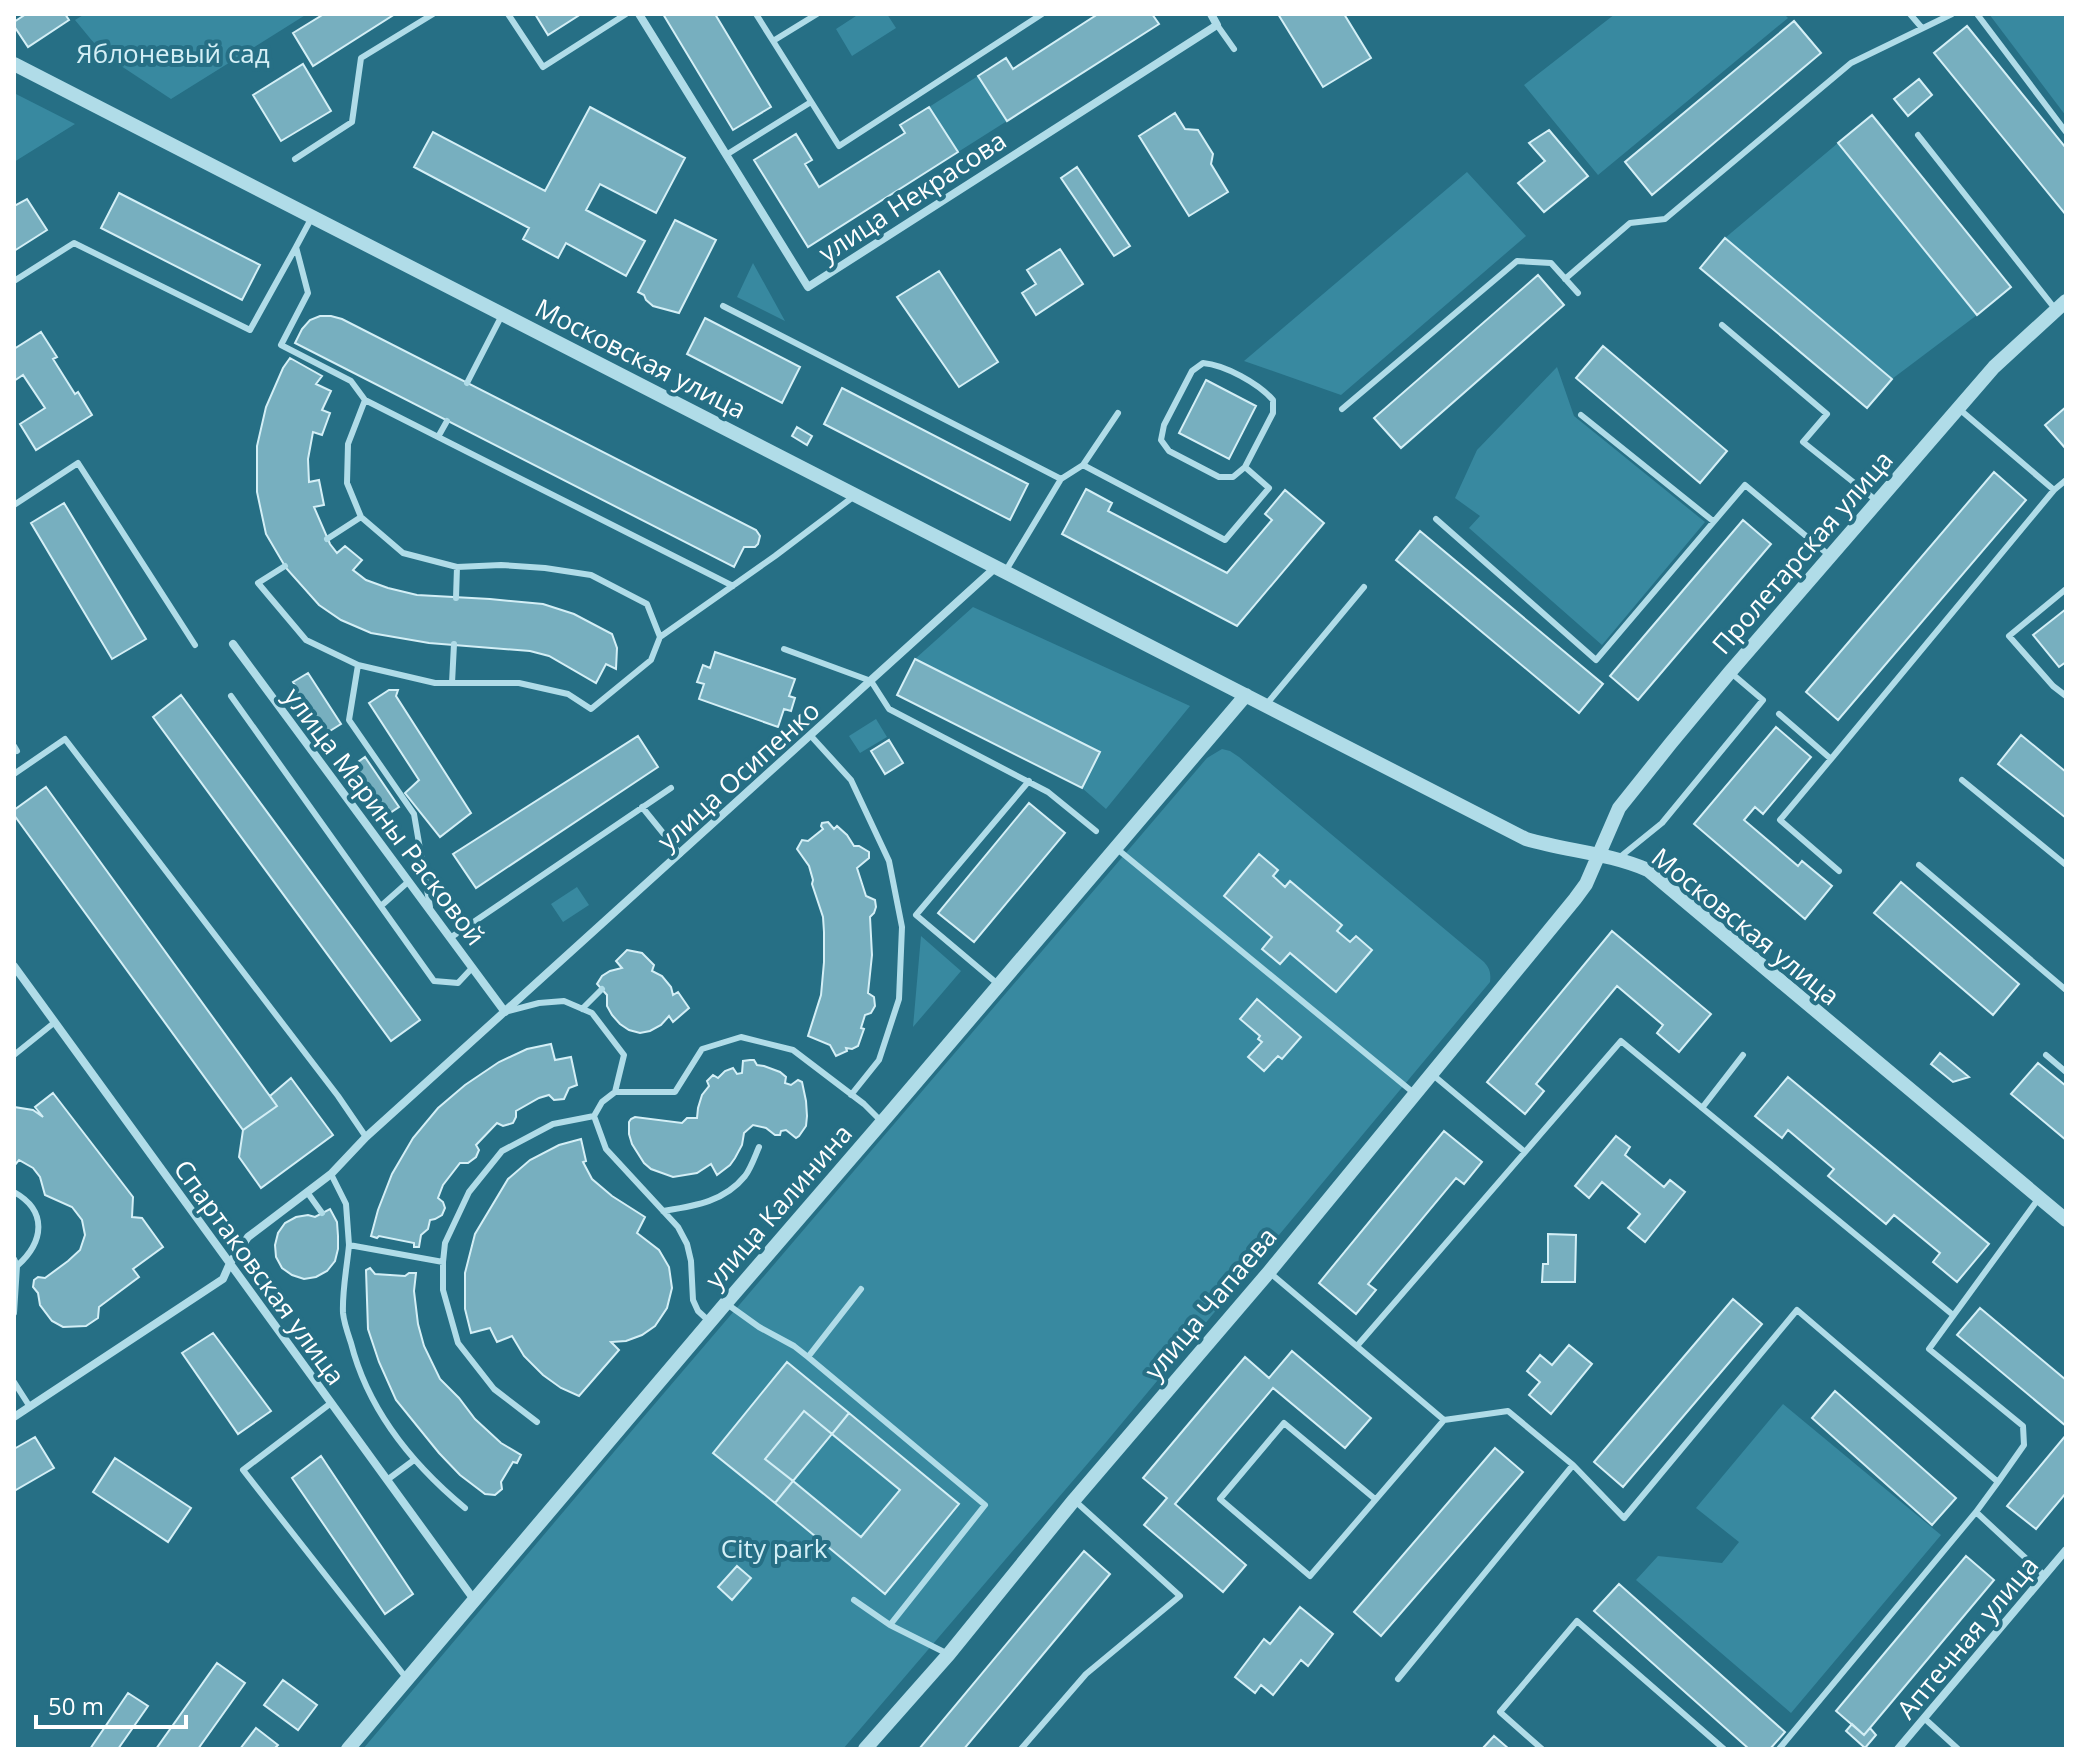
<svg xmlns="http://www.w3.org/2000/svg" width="2080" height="1763" font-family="'Open Sans',sans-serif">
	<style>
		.green { fill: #3889a0 }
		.building { fill: #77afbf; stroke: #d4eff6; stroke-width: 2 }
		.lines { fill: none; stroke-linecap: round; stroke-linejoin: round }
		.service { stroke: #b0dce8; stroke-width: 6 }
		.minor { stroke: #b0dce8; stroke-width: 8 }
		.tertiary { stroke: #b0dce8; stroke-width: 14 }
		.labels { text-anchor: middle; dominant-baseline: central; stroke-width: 8; stroke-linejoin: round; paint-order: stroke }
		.park-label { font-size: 26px; fill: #d4eff6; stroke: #266f85 }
		.street-label { font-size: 26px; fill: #fff; stroke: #266f85 }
	</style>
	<rect width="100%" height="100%" fill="#266f85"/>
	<!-- green -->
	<path class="green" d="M85 14H307L171 99 103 54 75 20Z
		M859 14H887L896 28 852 56 836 29Z
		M1615 14H1784L1788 18 1598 175 1524 85Z
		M1989 14H2066V116Z
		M978 76 1007 121 958 152 929 107Z
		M14 93 75 124 14 162Z
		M1838 143 1977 315 1892 379 1725 238Z
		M1467 172 1526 236 1341 395 1244 361Z
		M753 263 785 321 737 297Z
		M1557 367 1574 416 1705 522 1602 645 1469 528 1480 516 1455 498 1477 450Z
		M973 607 1190 706 1106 809 1082 788 1099 752 915 659Z
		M876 719 887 737 860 753 849 736Z
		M1222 749 1230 751 1239 757 1484 962C1490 969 1491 973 1490 982L1107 1441 843 1749H363L635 1427 1207 758Z
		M577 887 589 905 563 922 551 904Z
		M921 936 961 971 913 1027Z
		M1783 1404 1941 1535 1791 1713 1636 1580 1658 1556 1722 1563 1739 1542 1696 1508Z"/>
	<!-- building -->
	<path class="building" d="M26 14H65L69 20 28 47 14 26V22Z
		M324 14H395L313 66 293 33Z
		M535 14H581L548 35Z
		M663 14H715L771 107 733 130Z
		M1098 14H1152L1159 24 1007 121 978 76 1006 58 1013 69Z
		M1278 14H1344L1371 58 1323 87Z
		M1794 21 1821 53 1652 195 1625 162Z
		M1967 26 2066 148V215L1934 53Z
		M303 64 331 111 281 141 253 95Z
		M1919 79 1932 95 1908 116 1894 99Z
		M590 107 685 158 656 213 600 184 586 210 645 241 626 276 566 243 558 258 523 239 529 228 414 167 433 132 545 191Z
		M929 107 958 152 808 247 754 160 796 134 812 160 805 164 819 187 905 133 900 125Z
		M1175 113 1185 129 1198 130 1213 154 1211 164 1228 192 1189 216 1139 136Z
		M1872 115 2011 287 1977 315 1838 143Z
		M1549 130 1588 176 1544 212 1518 183 1545 161 1529 143Z
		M1077 167 1130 246 1114 256 1061 178Z
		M119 193 260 265 242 300 101 228Z
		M27 199 47 230 14 251V206Z
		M675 220 716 240 679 313 653 306 646 300 644 295 638 292Z
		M1725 238 1892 379 1867 408 1700 268Z
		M1060 249 1083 284 1036 315 1022 293 1036 284 1027 270Z
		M939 271 998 362 959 387 897 297Z
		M1538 275 1564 305 1401 448 1374 418Z
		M320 316H331L342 319 756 530 760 536 758 544 755 547H744L734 567 295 343 302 329 310 320Z
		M705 318 800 367 782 403 687 354Z
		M41 332 57 357 53 359 75 394 78 392 92 415 36 450 20 424 45 408 23 375 14 381V349Z
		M1603 346 1727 451 1700 483 1576 378Z
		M290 358 322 376 316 384 331 391 322 410 330 413 322 435 313 432 308 459 309 482 319 480 324 505 314 507 330 544 337 553 345 546 362 560 353 570 366 580 388 588 417 595 490 599 543 604 574 614 612 634 617 648 616 669 606 664 596 683 549 656 530 651 429 643 371 633 341 620 319 605 286 568 266 534 257 492V446L266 407 283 368Z
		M1206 380 1256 406 1229 459 1179 433Z
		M842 388 1028 484 1010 520 824 424Z
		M2066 407V449L2045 425Z
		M797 427 812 436 807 445 792 436Z
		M1994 472 2026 500 1838 720 1806 692Z
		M1086 489 1112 503 1108 511 1227 573 1272 520 1265 514 1285 490 1324 523 1237 626 1062 534Z
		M64 503 146 639 112 659 31 523Z
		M1743 520 1771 544 1638 700 1610 676Z
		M1420 531 1603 684 1579 713 1396 560Z
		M2066 609V662L2059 667 2033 635Z
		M715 652 795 679 789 696 795 698 791 711 784 709 778 727 699 699 704 684 697 682 703 665 710 668Z
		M915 659 1100 752 1082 788 897 695Z
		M308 673 341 724 322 736 293 691 297 688 293 682Z
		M389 690H398L396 696 471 813 440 837 405 793 419 780 369 703Z
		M181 695 420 1020 391 1041 153 717Z
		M1776 727 1811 757 1763 814 1755 807 1744 820 1798 866 1802 861 1832 886 1805 919 1694 824Z
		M2021 735 2066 772V818L1998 764Z
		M638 736 658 767 476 888 453 854Z
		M889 740 903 763 885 774 871 751Z
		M365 757 399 807 381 819 348 769Z
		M46 787 277 1106 243 1130 14 815V810Z
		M1029 803 1065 833 974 942 938 913Z
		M828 822 834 829 837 826 847 835 854 846H859L869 852V858L857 868 866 896 875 900 876 907 874 913 870 917 872 955 868 993 874 997 875 1006 871 1013 865 1015 861 1028 864 1029 858 1046 852 1049 846 1048 847 1051 836 1056 830 1045 808 1036 821 995 824 962V932L823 917 812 884 813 880 809 866 797 849 802 840 808 841 823 829 821 826 822 823Z
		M1259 854 1278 870 1273 876 1285 887 1290 881 1342 925 1337 931 1350 942 1356 936 1372 950 1336 992 1290 953 1280 964 1262 949 1272 937 1224 896Z
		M1901 882 2019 984 1993 1015 1874 913Z
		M1612 931 1711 1014 1679 1052 1657 1033 1663 1025 1617 986 1536 1084 1544 1091 1525 1114 1487 1082Z
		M627 950 642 953 654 965 652 971 662 976 671 987 673 995 678 992 689 1008 673 1022 669 1016 661 1025 650 1031 640 1033 629 1030 620 1024 612 1015 607 1006V995L597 984 602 976 610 971 622 968 616 961Z
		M1257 999 1301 1037 1282 1059 1278 1056 1264 1071 1248 1057 1262 1042 1258 1039 1260 1036 1240 1019Z
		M551 1044 555 1060 571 1057 577 1085 569 1088 564 1099 554 1100 549 1095 539 1098 516 1111V1117L513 1123 503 1126 497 1123 476 1145 479 1150 476 1157 468 1163H460L443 1185 438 1198 443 1202 445 1208 442 1215 435 1219 430 1220 428 1229 421 1235 419 1247H414V1243L379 1236 377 1238 371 1236 378 1210 392 1174 413 1138 438 1108 465 1085 499 1062 527 1049Z
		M1940 1053 1969 1077 1953 1082 1931 1064Z
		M750 1060H754L757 1065 764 1066 780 1072 786 1077 785 1083 791 1085 798 1080 802 1082 806 1101 807 1116 806 1126 799 1136 796 1138 786 1130 781 1131 780 1135H775L766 1128 753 1125 744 1133 742 1145 735 1158 730 1165 717 1175 711 1164 697 1173 673 1177 651 1169 644 1163 632 1144 629 1134V1122L631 1119 635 1117 682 1123 687 1118H697L698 1108 702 1095 709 1086 707 1081 713 1075 718 1078 725 1071 733 1068 737 1074 742 1073 743 1061Z
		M2038 1063 2066 1086V1140L2011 1094Z
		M1788 1077 1989 1244 1957 1282 1933 1262 1940 1253 1894 1215 1886 1224 1828 1176 1834 1169 1788 1130 1782 1138 1755 1116Z
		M291 1078 333 1135 261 1188 239 1157 243 1130 277 1106 270 1096Z
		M53 1093 133 1197 132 1217 142 1218 163 1247 133 1269 139 1277 99 1307 98 1318 86 1326 63 1327 52 1321 40 1305 38 1293 33 1287 34 1280 38 1277 45 1278 68 1261 80 1250 85 1235 82 1220 72 1207 45 1195 40 1177 33 1168 19 1160 14 1166V1107L33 1110 43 1117 35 1107Z
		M1444 1131 1482 1162 1464 1184 1456 1178 1368 1284 1376 1290 1356 1314 1319 1283Z
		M1616 1136 1630 1147 1625 1155 1664 1187 1670 1180 1685 1192 1645 1242 1628 1228 1640 1214 1602 1182 1589 1198 1575 1186Z
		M581 1139 586 1161 583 1162 592 1179 612 1196 645 1217 637 1233 659 1250 669 1267 672 1288 667 1308 655 1326 642 1335 626 1341 611 1342 619 1350 579 1396 561 1388 543 1375 524 1356 512 1336 497 1342 490 1328 471 1333 465 1309V1273L475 1234 508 1179 530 1160 559 1145Z
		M330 1209 337 1222 338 1236V1249L335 1261 327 1271 316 1277 304 1279 292 1275 282 1268 276 1257 275 1245 278 1233 285 1223 296 1217 308 1215 315 1217Z
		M1548 1234 1576 1235 1575 1282H1542L1543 1264H1548Z
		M370 1268 375 1274 405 1276 409 1273H416L414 1291 418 1324 424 1346 440 1379 459 1398 475 1419 501 1443 521 1455 517 1463 513 1462 501 1482 502 1489 495 1495 485 1494 460 1475 439 1453 396 1400 379 1362 368 1329 366 1270Z
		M1733 1299 1762 1324 1623 1487 1594 1462Z
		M1980 1308 2066 1380V1426L1957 1335Z
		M213 1333 271 1411 238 1434 182 1353Z
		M1569 1345 1592 1364 1551 1414 1529 1395 1540 1382 1527 1371 1540 1355 1552 1365Z
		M1292 1351 1371 1418 1345 1448 1273 1388 1175 1504 1246 1565 1223 1592 1144 1525 1167 1498 1143 1478 1245 1357 1269 1378Z
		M787 1362 849 1413 832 1434 804 1411 765 1459 793 1481 775 1503 713 1453Z
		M1835 1391 1956 1498 1932 1525 1812 1418Z
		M804 1411 832 1434 793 1481 765 1459Z
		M849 1413 959 1504 885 1594 775 1503 793 1481 861 1537 900 1490 832 1434Z
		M2066 1435V1493L2036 1529 2007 1506Z
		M35 1437 54 1468 14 1491V1449Z
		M1495 1448 1523 1472 1381 1636 1354 1612Z
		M321 1456 413 1594 385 1614 292 1478Z
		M115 1458 191 1508 168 1542 93 1492Z
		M1084 1551 1110 1574 964 1749H919Z
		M1966 1556 1994 1580 1864 1735 1836 1711Z
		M737 1566 751 1578 732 1600 718 1587Z
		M1619 1584 1785 1732 1770 1749H1749L1594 1611Z
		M1300 1607 1333 1634 1308 1666 1301 1660 1273 1695 1261 1685 1255 1693 1235 1677 1264 1639 1270 1644Z
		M217 1663 245 1683 198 1749H156Z
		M283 1680 317 1705 298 1730 264 1705Z
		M128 1693 148 1706 118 1749H90Z
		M1852 1724 1864 1735 1870 1728 1876 1735 1865 1748 1846 1731Z
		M256 1728 278 1745 274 1749H240Z
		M1494 1736 1509 1749H1482Z"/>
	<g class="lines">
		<!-- service -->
		<path class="service" d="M508 14 543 67 626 14
			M756 14 773 41
			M817 14 773 41 839 146 1042 14
			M1910 14 1922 28
			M1977 14 2066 132
			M1217 25 1234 49
			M1918 135 2056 310
			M726 155 811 102
			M295 159 352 122 361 58 433 14
			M311 219 296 247 308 293 281 345 351 381 365 400 733 586
			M1565 279 1630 223 1665 219 1851 63 1952 14
			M14 281 74 243 250 330 296 247
			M723 306 1061 479
			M1722 325 1827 414 1803 442 1877 501
			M1203 363C1225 365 1258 383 1273 400V413L1245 467 1233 477H1219L1169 451 1161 440 1164 425 1192 371Z
			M467 383 502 315
			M1958 408 2054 490
			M1342 409 1517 261 1551 263 1578 293
			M1581 415 1713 521
			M438 437 447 421
			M1083 465 1225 540 1269 488 1245 467
			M14 505 78 463 195 645
			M361 517 347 483 348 444 365 400
			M1436 519 1596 660 1745 485 1830 556
			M285 566 258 583 306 640 358 665 435 683H519L568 694 591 709 651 660 660 637 647 604 591 575 545 568 501 565 457 567 403 553 361 517 327 539
			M1005 572 1061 479 1083 465 1118 413
			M2066 589 2009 636 2053 686 2066 696
			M456 598 457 567
			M660 637 775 556 853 497
			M784 649 871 681 889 709 1048 792 1096 831
			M358 665 349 720 414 814 430 907
			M452 683 454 644
			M231 696 434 981 458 983 472 968
			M1265 706 1364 587
			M1779 714 1831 759 1780 820 1839 871
			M811 736 851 780 889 861 902 927 899 999 879 1060 851 1095
			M14 746 17 751
			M1831 759 2054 490 2066 480
			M14 774 65 739 338 1096 366 1137
			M1962 780 2066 865
			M642 807 680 854
			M1116 848 1415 1094
			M1620 857 1662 823 1763 700 1730 672
			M1919 865 2066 990
			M381 906 408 882
			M450 938 671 788
			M999 985 916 915 1029 781
			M582 1009 602 989
			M505 1012 539 1003 564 1001 592 1013 624 1055 615 1092
			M14 1055 55 1022
			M2046 1055 2066 1072
			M1433 1075 1525 1152
			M1702 1108 1743 1055
			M594 1116 602 1102 615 1092H675L702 1049 741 1037 793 1050 864 1104 881 1121
			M331 1174 346 1204 349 1245 443 1262
			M14 1192C48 1211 44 1242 17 1266
			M307 1192 322 1213
			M663 1211C694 1206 724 1202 745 1176 751 1168 755 1156 759 1147
			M349 1245C347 1267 342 1291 343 1313 344 1323 348 1334 351 1343 368 1410 413 1465 465 1508
			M14 1259 17 1266 14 1313
			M1269 1272 1444 1420 1508 1411 1573 1465 1624 1518 1797 1310 1998 1482 1976 1512 2045 1576
			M727 1304 759 1327 794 1346 808 1357 985 1505 890 1625
			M1357 1346 1621 1041 1953 1315
			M808 1357 861 1289
			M14 1382 30 1407
			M331 1403 243 1470 407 1679
			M537 1422 494 1389 458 1343 443 1290V1262L445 1243 469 1192 502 1151 553 1124 594 1116 606 1149 678 1227 687 1244 691 1261 693 1300 698 1311 710 1322
			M387 1480 414 1460
			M1998 1482 2024 1445 2023 1426 1929 1349 2039 1198
			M1375 1499 1284 1423 1220 1499 1310 1576 1444 1420
			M854 1600 890 1625 948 1654
			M1398 1679 1573 1465
			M1924 1718 1958 1749
			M1021 1749 1086 1674 1180 1596 1074 1500
			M1542 1749 1500 1712 1577 1621 1724 1749
			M1779 1749 1976 1512"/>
		<!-- minor -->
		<path class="minor" d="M639 14 808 287 1217 25 1211 14
			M233 644 505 1012
			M14 966 475 1601
			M14 1417 223 1279 230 1263 248 1237 331 1174 366 1137 996 567
			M1898 1749 2066 1550"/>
		<!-- tertiary -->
		<path class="tertiary" d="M14 64 1526 839C1567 851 1609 853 1648 870L2066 1220
			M348 1749 726 1303 889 1114 1246 695
			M865 1749 949 1654 1074 1500 1269 1272 1575 899 1586 884 1619 808 1671 743 1730 672 1994 367 2066 301"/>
	</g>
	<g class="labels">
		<!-- park labels -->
		<g class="park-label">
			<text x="173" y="53">Яблоневый сад</text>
			<text x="774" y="1548">City park</text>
		</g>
		<!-- street labels -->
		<g class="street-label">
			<text transform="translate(912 196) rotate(-33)">улица Некрасова</text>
			<text transform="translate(641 358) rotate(27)">Московская улица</text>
			<text transform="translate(1802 552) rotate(-49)">Пролетарская улица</text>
			<text transform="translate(738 775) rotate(-42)">улица Осипенко</text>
			<text transform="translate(385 816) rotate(53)">улица Марины Расковой</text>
			<text transform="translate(1746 926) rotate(39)">Московская улица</text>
			<text transform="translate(778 1206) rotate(-49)">улица Калинина</text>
			<text transform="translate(260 1272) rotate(54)">Спартаковская улица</text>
			<text transform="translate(1210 1303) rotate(-50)">улица Чапаева</text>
			<text transform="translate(1967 1637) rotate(-50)">Аптечная улица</text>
		</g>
	</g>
	<!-- border -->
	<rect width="2080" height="1763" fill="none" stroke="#ffffff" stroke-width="32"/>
	<!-- scale -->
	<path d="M36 1715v12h150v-12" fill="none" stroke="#ffffff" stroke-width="4"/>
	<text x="48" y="1715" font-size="24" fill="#ffffff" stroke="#266f85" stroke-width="6" paint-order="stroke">50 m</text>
</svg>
